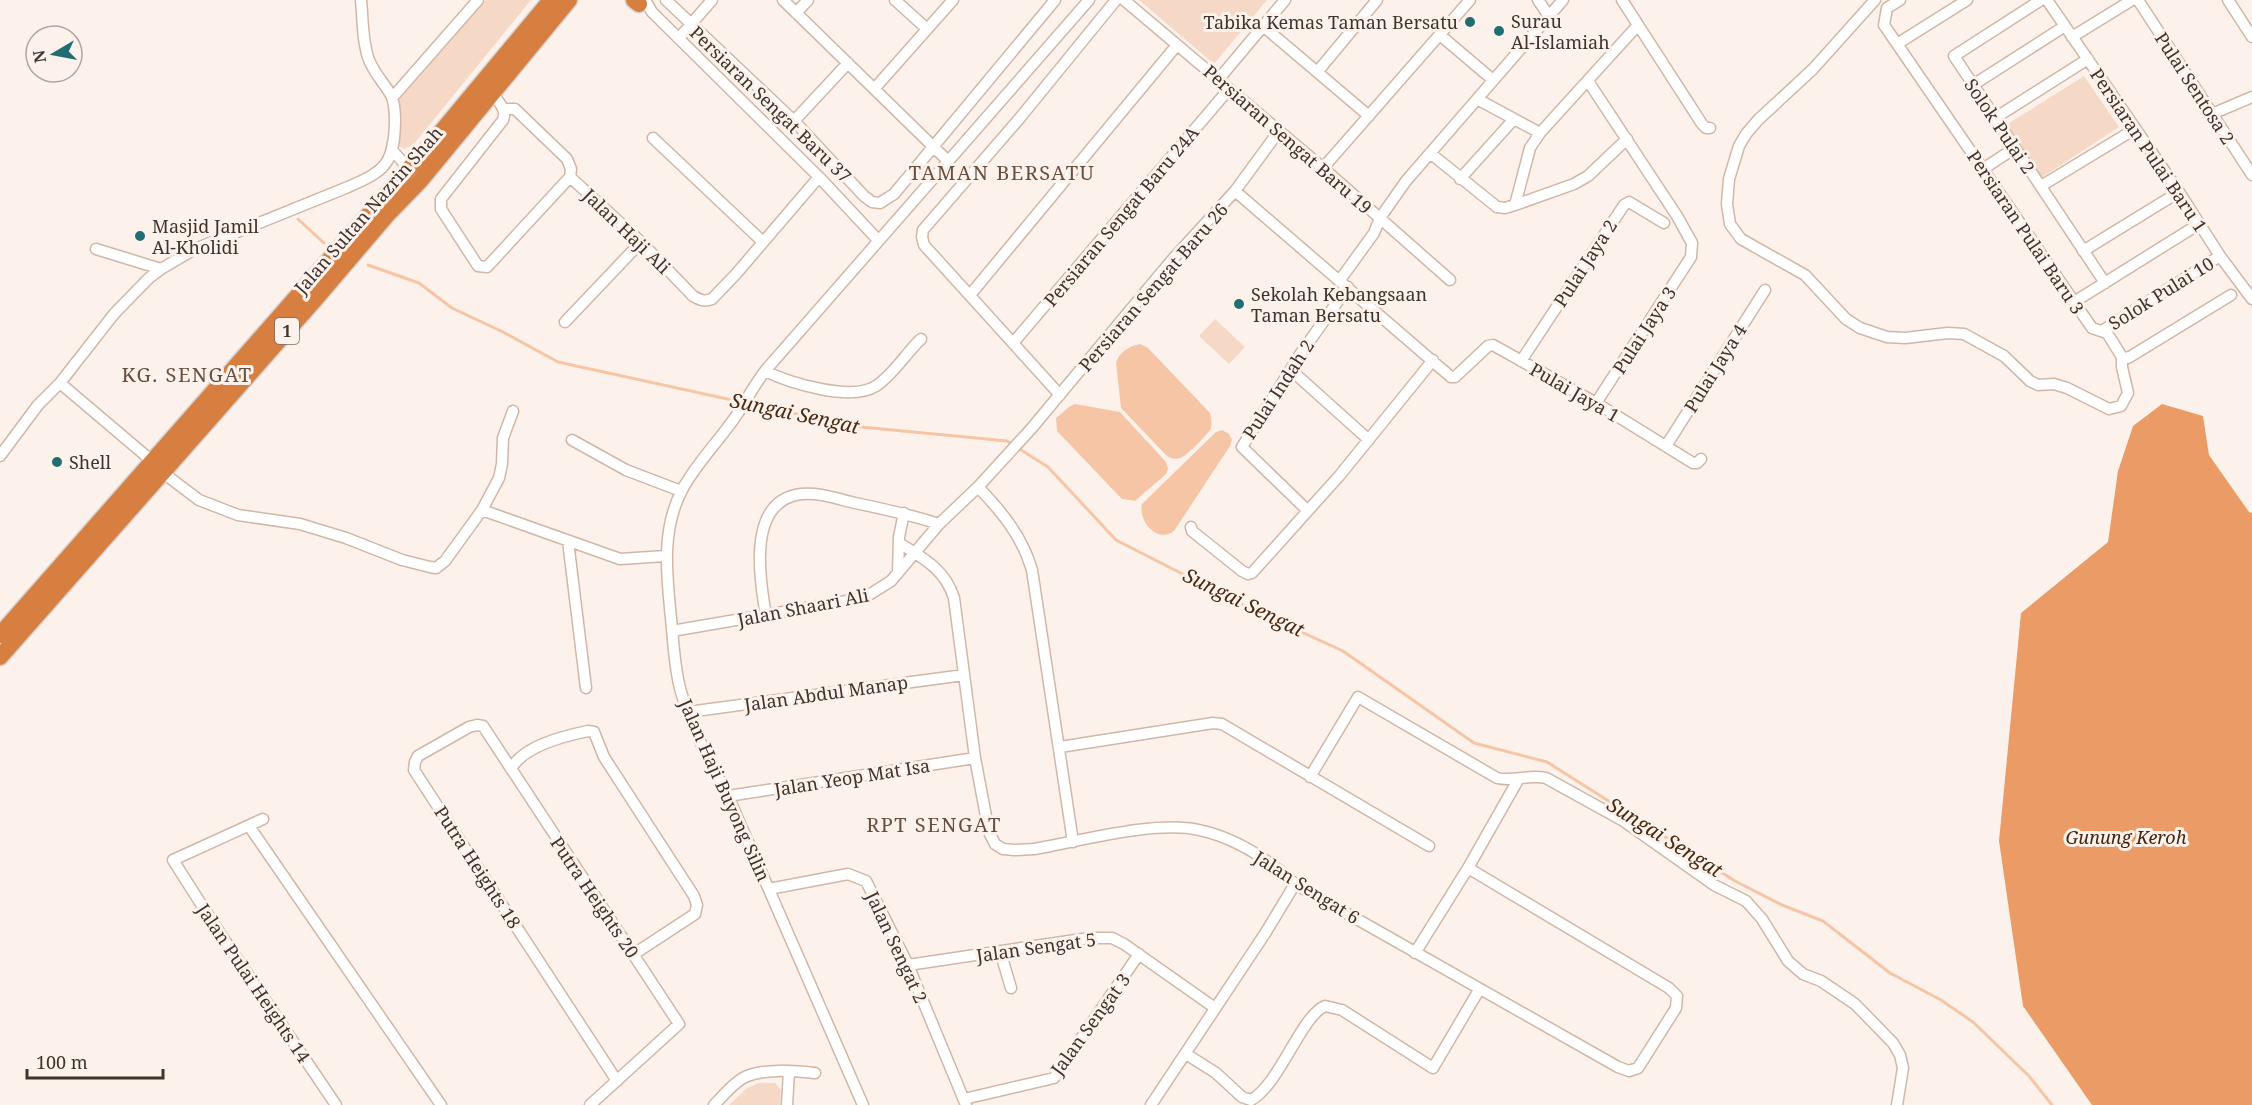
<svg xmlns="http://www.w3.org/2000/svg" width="2252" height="1105" font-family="'Noto Serif',serif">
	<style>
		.green { fill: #f5d8c5 }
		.forest { fill: #eb9c66 }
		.water { fill: #f6c5a5 }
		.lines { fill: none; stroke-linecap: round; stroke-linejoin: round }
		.stream { stroke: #f6c5a5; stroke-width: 3 }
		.minor-casing { stroke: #d0b7a7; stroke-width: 13 }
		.highway-casing { stroke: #d5d2d1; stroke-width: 19 }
		.minor { stroke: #fff; stroke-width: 10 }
		.highway { stroke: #d67f40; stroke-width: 16 }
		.poi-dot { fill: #226d74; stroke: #fdf2eb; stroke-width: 2 }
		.labels { text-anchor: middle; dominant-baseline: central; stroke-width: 6; stroke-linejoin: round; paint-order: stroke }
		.shield { fill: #fdf2eb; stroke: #776d66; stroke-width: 1.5 }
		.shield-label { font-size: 16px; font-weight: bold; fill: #3e342d }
		.poi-label { font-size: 18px; fill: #3e342d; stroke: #fdf2eb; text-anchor: start }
		.street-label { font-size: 18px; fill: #3e342d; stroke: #fdf2eb }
		.park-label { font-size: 18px; font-style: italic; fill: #45250e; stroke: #fdf2eb }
		.neighbourhood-label { font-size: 20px; letter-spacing: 1.5px; fill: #665042; stroke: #fdf2eb }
		.water-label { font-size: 20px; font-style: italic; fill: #482912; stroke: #fdf2eb }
	</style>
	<rect width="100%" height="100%" fill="#fdf2eb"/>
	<!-- green -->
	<path class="green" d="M486 0H531L413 145 404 149 397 145 401 121 399 100Z
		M1139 0H1267L1214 64Z
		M2084 76 2119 127 2041 178 2006 125Z
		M1215 319 1245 347 1229 364 1199 336Z
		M758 1083H775L781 1090 780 1105H729L746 1089Z"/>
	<!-- forest -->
	<path class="forest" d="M2162 404 2203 416 2209 455 2249 512 2252 513V1105H2092L2023 1006 1999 841 2021 613 2108 542 2118 471 2133 426Z"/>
	<!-- water -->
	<path class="water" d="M1140 344 1148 348 1210 413C1211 418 1212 422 1211 428 1209 433 1186 457 1180 458 1174 460 1170 458 1166 455L1121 408 1116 363C1119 352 1129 346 1140 344Z
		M1075 404 1120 412 1166 462 1168 469 1166 474 1135 501 1122 499 1057 431 1056 418 1069 407Z
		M1222 430 1229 434 1232 440 1230 446 1174 531C1157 544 1138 521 1142 504L1216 432Z"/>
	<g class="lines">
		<!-- stream -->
		<path class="stream" d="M298 219 324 243
			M368 265 419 283 452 308 503 332 558 362 851 426 1007 441 1048 467 1116 540 1251 609 1343 651 1474 743 1547 762 1735 881 1782 905 1823 921 1890 973 1941 1000 1973 1022 2029 1076 2052 1105"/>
		<!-- minor casing -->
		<g class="minor-casing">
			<path id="minor" d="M645 0 652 12 819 177 878 240
				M666 0 794 121 864 196 872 202 880 203 894 194 1055 0
				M783 0 949 162
				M895 0 927 29
				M1124 0 1323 168 1450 280
				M1538 0 1549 16
				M1622 0 1702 124 1706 128H1710
				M1875 0 1813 69 1758 120 1746 134 1739 146 1729 179 1727 204 1730 224 1741 239 1805 275 1846 319 1860 328 1887 337 1905 338 1948 333 1964 334 2004 356 2030 381 2038 385 2054 384 2067 388 2109 409 2121 406 2128 393 2122 367V357
				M1900 0 1887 8 1884 25 2092 328 2107 333 2122 357 2128 358 2231 295
				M2041 0 1954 56 2105 283
				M2047 0 2179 192 2220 256 2252 299
				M2138 0 2252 175
				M2228 0 2252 37
				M796 13 808 0
				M1263 26 1369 116
				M1440 35 1493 80
				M2072 37 2132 0
				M679 38 712 0
				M1897 44 1967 0
				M1318 71 1377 0
				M1218 80 1285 0
				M1588 81 1677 216 1692 243 1691 257 1596 403
				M1973 85 2065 26
				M875 88 953 0
				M493 94C499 103 507 109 503 120L441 199V209L478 266 487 267 570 177 641 242 693 296C700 300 704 302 712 299L736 274 819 177
				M392 98 478 0
				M1477 99 1540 133
				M504 109H515L567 159 571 169 570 177
				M2212 114 2252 97
				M1995 118 2088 59
				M794 121 848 63
				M653 138 763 242
				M392 150 409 169
				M1430 153 1497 207 1505 208 1515 205 1530 148 1540 133 1638 25
				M1323 168 1470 0
				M1983 169 2015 148
				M1460 179 1514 119
				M2041 186 2135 129
				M1235 191 1451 377H1455L1488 346 1493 345 1596 403 1693 463H1697L1701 459
				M1515 205 1574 184 1588 176 1627 139
				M96 249 161 269
				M2083 251 2179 192
				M1340 280 1374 233 1380 218 1406 181 1563 0
				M970 295 1177 45
				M2074 302 2199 224
				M565 322 641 242
				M2102 331 2220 256
				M1013 343 1229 89
				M1521 361 1624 205 1629 202 1664 223
				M1291 370 1369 440
				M765 371C790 383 851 402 876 386 894 374 906 353 921 339
				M60 383 152 461
				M1060 395 924 245 922 237 923 230 1019 119 1116 0
				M513 411 503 438 502 464 499 478 482 510 620 559 665 556
				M572 440 626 470 681 491
				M1666 446 1765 290
				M0 456 38 405 60 383 114 314 149 278 161 269 195 249 348 187C385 171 394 164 395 122 395 114 395 103 391 95 384 83 374 73 369 60 362 41 363 19 361 0
				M162 472 199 500 238 515 300 524 346 538 402 560 430 567 436 568 445 561 482 510
				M978 487C1002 512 1022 536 1032 570L1073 842
				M1307 510 1242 447 1301 353 1348 287
				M1191 527 1192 531 1242 571 1248 574 1252 573 1340 475 1433 360
				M568 541 586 688
				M899 543C923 558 945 569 954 598L975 758 989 832 995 844 1003 849 1014 850 1034 849C1080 841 1156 820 1199 830 1236 838 1269 860 1295 884L1618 1067 1629 1071 1638 1068 1676 1008 1677 996 1669 988 1468 868
				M898 573 899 537 904 513
				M766 616C760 579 746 501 801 494 819 492 838 499 855 503 884 509 911 515 939 524
				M672 631 864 598 891 581 939 524 978 487 1031 429 1172 260 1235 191 1279 131
				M688 712 964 675
				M1060 747 1213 723 1222 724 1429 846
				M511 769C523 746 564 736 588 731L594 732 604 757 694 896 697 905 695 914 634 954
				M1310 777 1358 697 1497 778C1514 782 1529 774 1546 778L1622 820 1714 885 1746 901 1762 919 1788 961 1803 974 1821 981 1855 1004 1893 1043 1900 1055 1903 1068 1897 1105
				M728 796 975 758
				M263 819 173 860 215 926 336 1105
				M249 826 441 1105
				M769 889 848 874 866 881 908 965 966 1105
				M1000 951 1011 988
				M1415 953 1468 868 1518 780
				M908 965 1089 938H1112L1124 944 1215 1008
				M1186 1054 1216 1073 1242 1097 1251 1100C1280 1084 1301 1016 1325 1006L1342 1010 1433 1068 1479 990
				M964 1099 1054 1078 1139 954
				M590 1105 679 1024 483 726 477 725 469 727 418 756 415 762 414 770 617 1081
				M714 1105C723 1096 734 1082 745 1077 765 1068 793 1071 815 1073
				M787 1105 789 1071
				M863 1105 728 796C710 762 692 729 681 692 675 671 674 650 672 629 668 583 659 534 682 490 697 462 721 439 738 413 747 399 755 384 765 371L1089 0
				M1151 1105 1266 932 1295 884"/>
		</g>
		<!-- highway casing -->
		<g class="highway-casing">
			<path id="highway" d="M634 0 639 4
				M0 635 437 137 551 0
				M0 657 318 296 386 216 420 181 569 0"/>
		</g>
		<!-- minor -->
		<use href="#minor" class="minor"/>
		<!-- highway -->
		<use href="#highway" class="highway"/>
	</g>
	<!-- markers -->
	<g class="poi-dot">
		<circle cx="1470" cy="22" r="6"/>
		<circle cx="1499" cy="31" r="6"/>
		<circle cx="140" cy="236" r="6"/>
		<circle cx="1239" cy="304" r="6"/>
		<circle cx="57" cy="462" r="6"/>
	</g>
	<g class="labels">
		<!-- shield labels -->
		<rect class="shield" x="275" y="318" width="24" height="26" rx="4.5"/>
		<g class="shield-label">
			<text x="287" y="331">1</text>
		</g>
		<!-- poi labels -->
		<g class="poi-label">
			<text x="1511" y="21">Surau<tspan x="1511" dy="21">Al-Islamiah</tspan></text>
			<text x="1458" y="22" text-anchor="end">Tabika Kemas Taman Bersatu</text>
			<text x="152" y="226">Masjid Jamil<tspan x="152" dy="21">Al-Kholidi</tspan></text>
			<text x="1251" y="294">Sekolah Kebangsaan<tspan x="1251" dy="21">Taman Bersatu</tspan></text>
			<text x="69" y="462">Shell</text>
		</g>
		<!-- street labels -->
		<g class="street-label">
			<text transform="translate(2195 88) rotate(57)">Pulai Sentosa 2</text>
			<text transform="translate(771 104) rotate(44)">Persiaran Sengat Baru 37</text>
			<text transform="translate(2000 126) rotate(56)">Solok Pulai 2</text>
			<text transform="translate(1288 139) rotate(41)">Persiaran Sengat Baru 19</text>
			<text transform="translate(2149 150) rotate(56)">Persiaran Pulai Baru 1</text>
			<text transform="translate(368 210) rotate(-49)">Jalan Sultan Nazrin Shah</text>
			<text transform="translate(1121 216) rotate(-50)">Persiaran Sengat Baru 24A</text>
			<text transform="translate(627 231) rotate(44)">Jalan Haji Ali</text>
			<text transform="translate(2026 232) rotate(56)">Persiaran Pulai Baru 3</text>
			<text transform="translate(1585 263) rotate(-57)">Pulai Jaya 2</text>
			<text transform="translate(1153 287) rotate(-49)">Persiaran Sengat Baru 26</text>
			<text transform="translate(2161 293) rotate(-32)">Solok Pulai 10</text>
			<text transform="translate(1644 330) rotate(-57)">Pulai Jaya 3</text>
			<text transform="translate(1715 368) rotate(-58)">Pulai Jaya 4</text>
			<text transform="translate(1278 389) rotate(-57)">Pulai Indah 2</text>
			<text transform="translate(1575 392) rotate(30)">Pulai Jaya 1</text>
			<text transform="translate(803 607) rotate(-11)">Jalan Shaari Ali</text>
			<text transform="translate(826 693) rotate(-8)">Jalan Abdul Manap</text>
			<text transform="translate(852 777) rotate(-9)">Jalan Yeop Mat Isa</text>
			<text transform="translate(725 790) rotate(66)">Jalan Haji Buyong Silin</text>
			<text transform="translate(478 867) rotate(57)">Putra Heights 18</text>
			<text transform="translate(1307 887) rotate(32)">Jalan Sengat 6</text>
			<text transform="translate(595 897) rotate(56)">Putra Heights 20</text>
			<text transform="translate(897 947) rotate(65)">Jalan Sengat 2</text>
			<text transform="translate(1036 947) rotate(-8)">Jalan Sengat 5</text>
			<text transform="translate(254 983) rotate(56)">Jalan Pulai Heights 14</text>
			<text transform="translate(1090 1024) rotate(-54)">Jalan Sengat 3</text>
		</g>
		<!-- park labels -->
		<g class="park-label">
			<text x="2126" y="837">Gunung Keroh</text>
		</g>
		<!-- neighbourhood labels -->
		<g class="neighbourhood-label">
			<text x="1002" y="172">TAMAN BERSATU</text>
			<text x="187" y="374">KG. SENGAT</text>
			<text x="934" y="824">RPT SENGAT</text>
		</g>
		<!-- water labels -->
		<g class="water-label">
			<text transform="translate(795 413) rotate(12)">Sungai Sengat</text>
			<text transform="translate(1244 602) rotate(26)">Sungai Sengat</text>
			<text transform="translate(1665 837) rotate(32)">Sungai Sengat</text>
		</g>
	</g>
	<!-- north arrow -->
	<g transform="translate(54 54) rotate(260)"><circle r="28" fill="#fdf2eb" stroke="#b1a69f" stroke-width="1.5"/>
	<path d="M0-4.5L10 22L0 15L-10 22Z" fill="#226d74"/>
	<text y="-9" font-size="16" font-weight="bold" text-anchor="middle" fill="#3e342d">N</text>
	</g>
	<!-- scale -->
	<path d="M27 1069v9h136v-9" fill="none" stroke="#3e342d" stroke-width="3"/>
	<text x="36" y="1069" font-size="18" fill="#3e342d" stroke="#fdf2eb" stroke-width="4.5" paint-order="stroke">100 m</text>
</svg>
